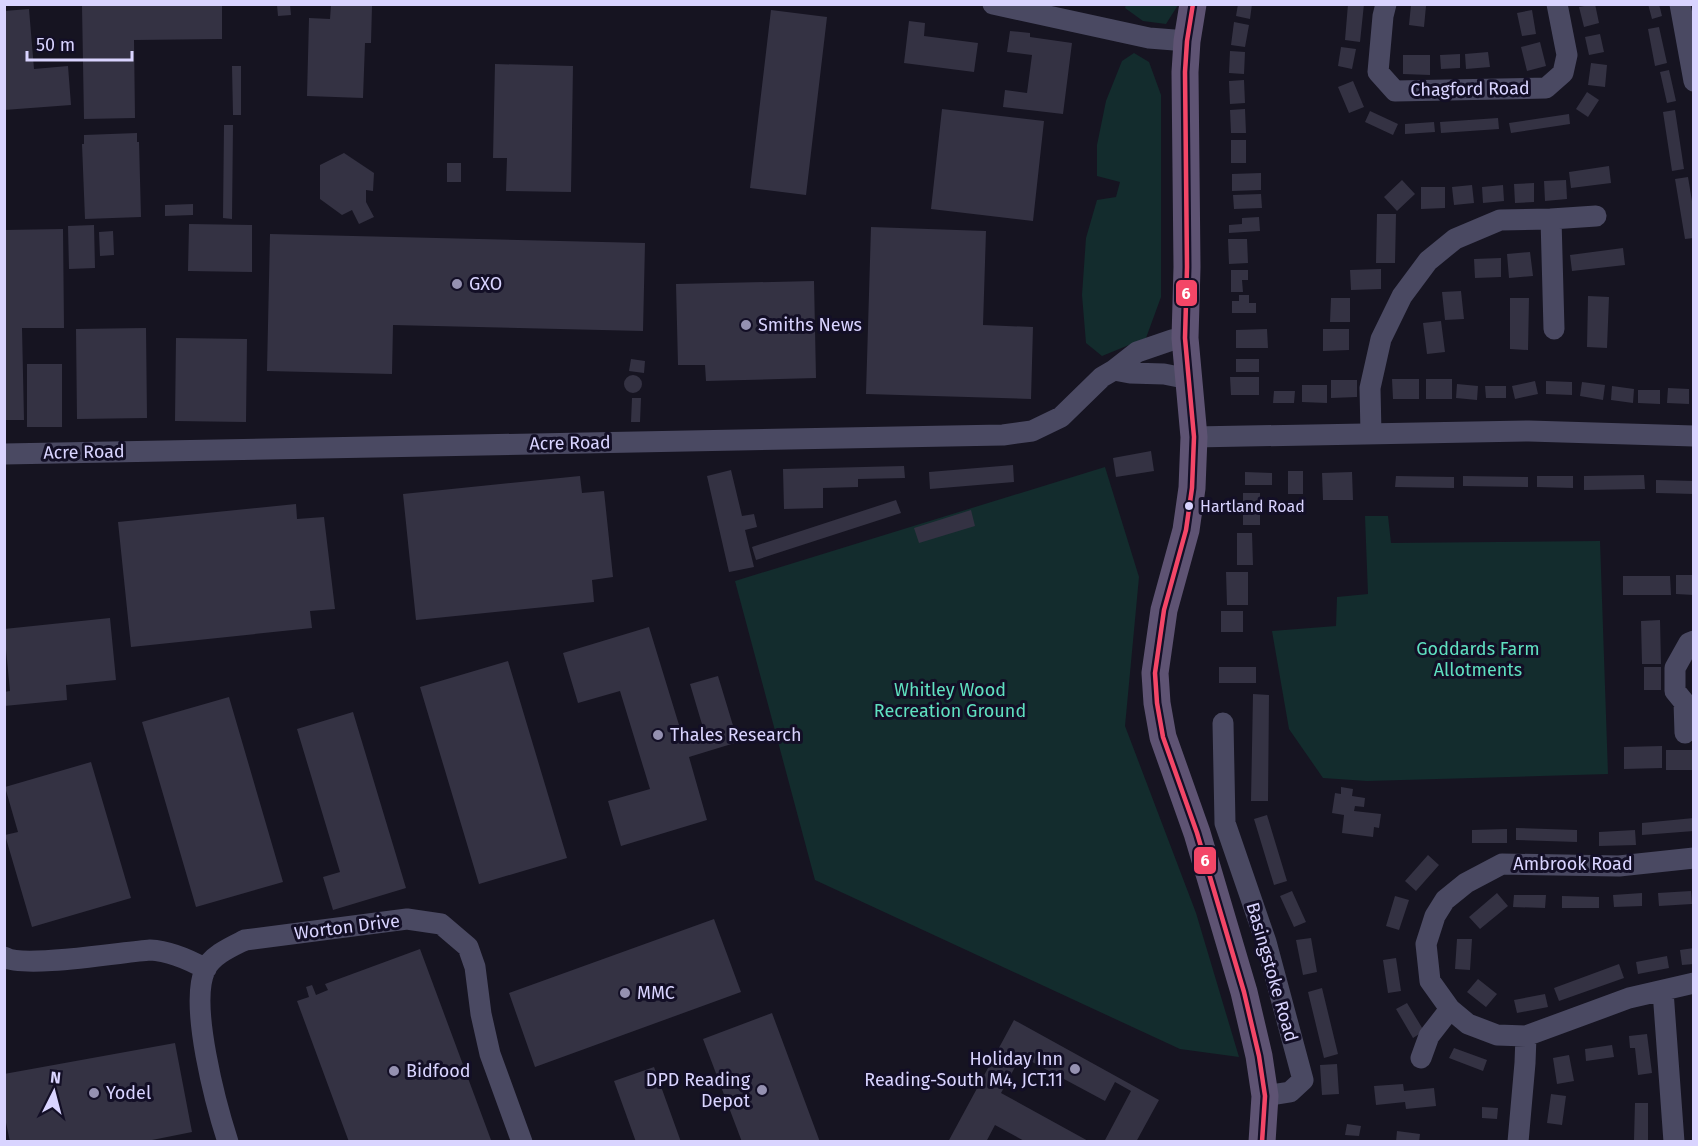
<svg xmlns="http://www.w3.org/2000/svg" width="1698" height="1146" font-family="'Fira Sans',sans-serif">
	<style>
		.green { fill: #132c2d }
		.building { fill: #343243 }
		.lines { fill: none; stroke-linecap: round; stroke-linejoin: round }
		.minor { stroke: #4a4962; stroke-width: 21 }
		.major { stroke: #5e5373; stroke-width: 27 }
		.bus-1-casing { stroke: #130f26; stroke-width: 9 }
		.bus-1 { stroke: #f34667; stroke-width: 4.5 }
		.poi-dot { fill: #9591b1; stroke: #130f26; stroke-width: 2 }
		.bus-dot { fill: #d9d4ff; stroke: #130f26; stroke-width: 2 }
		.labels { text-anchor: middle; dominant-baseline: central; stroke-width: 6; stroke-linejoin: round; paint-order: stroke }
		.bus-label { font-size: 16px; fill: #d9d4ff; stroke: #130f26; text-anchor: start }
		.street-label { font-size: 18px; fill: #d9d4ff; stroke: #130f26 }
		.poi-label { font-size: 18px; fill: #d9d4ff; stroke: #130f26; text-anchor: start }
		.park-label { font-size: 18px; fill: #5fe0c0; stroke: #130f26 }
		.line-badge { stroke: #130f26; stroke-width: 2 }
		.badge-label { font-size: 16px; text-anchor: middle; font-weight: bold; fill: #fff }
	</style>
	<rect width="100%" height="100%" fill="#161421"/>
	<!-- green -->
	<path class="green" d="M1126 5V4L1178 5 1166 24 1143 21 1125 8Z
		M1134 53 1149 62 1161 95V297L1146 338 1102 356 1086 343 1082 295 1086 238 1097 200 1116 197 1120 182 1097 176V145L1106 101 1122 61Z
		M1105 467 1139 577 1125 726 1196 913 1239 1057 1180 1049 815 880 735 581Z
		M1365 516H1388L1391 543 1600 541 1608 774 1367 781 1323 778 1289 729 1272 631 1336 626 1337 597 1368 594Z"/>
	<!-- building -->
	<path class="building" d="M222 4V39L134 40 135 118 84 119 82 6Z
		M1238 4H1252L1250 19 1236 16Z
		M1348 4H1364L1360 42 1345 40Z
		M1595 4 1599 23 1584 27 1579 7Z
		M1648 4H1659L1662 16 1652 19Z
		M277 5H290L291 15 278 16Z
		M331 5 372 6 371 43H365L363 98 307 96 309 18 330 19Z
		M1411 5 1426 6 1424 27 1409 25Z
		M29 9 34 69 68 66 71 105 4 110V11Z
		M771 10 827 17 806 195 750 188Z
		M1532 10 1536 34 1522 36 1517 13Z
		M909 21 925 23 924 36 978 43 974 72 904 63Z
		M1234 22 1249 25 1245 47 1231 45Z
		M1659 27 1667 63 1655 66 1648 29Z
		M1010 31 1030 33V37L1072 43 1063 114 1003 107 1005 90 1027 93 1032 55 1007 52Z
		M1600 34 1604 52 1589 55 1585 37Z
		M1540 42 1546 66 1527 71 1521 47Z
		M1341 47 1356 49 1352 69 1338 66Z
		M1230 51 1245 52 1244 74 1229 73Z
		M1488 52 1490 67 1466 69 1465 54Z
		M1460 54V68L1441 69 1440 55Z
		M1403 55H1430V75L1403 74Z
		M1591 63 1607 65 1605 87 1588 85Z
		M495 64 573 66 571 192 506 191 507 158H493Z
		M232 66H241V115H233Z
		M1669 70 1676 101 1667 103 1660 72Z
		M1244 80 1245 103 1230 104 1229 81Z
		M1353 81 1364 107 1349 113 1338 87Z
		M1587 92 1599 100 1588 117 1576 109Z
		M942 109 1044 121 1033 221 931 209Z
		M1245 109 1246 133H1231L1230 110Z
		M1675 110 1684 169 1672 171 1663 112Z
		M1370 111 1398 124 1393 135 1365 122Z
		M1569 114 1570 124 1511 133 1509 123Z
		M1498 118 1499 129 1441 133 1440 122Z
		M1434 122 1435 132 1405 134V124Z
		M224 125H233L232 219 223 218Z
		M137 133V142H139L141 217 85 219 82 144H84V135Z
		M1231 140H1246V163H1231Z
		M344 153 374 173 373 191 366 190V202L374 217 359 224 352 210 342 215 320 199V165Z
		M447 163H461V182H447Z
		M1609 166 1611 183 1571 188 1569 172Z
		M1261 173V190L1232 191V174Z
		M1688 177 1694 213V238L1685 239 1675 179Z
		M1402 180 1415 194 1397 211 1384 197Z
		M1566 180 1567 199 1545 201 1544 181Z
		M1534 183V202L1515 203 1514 184Z
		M1472 185 1474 203 1454 205 1452 187Z
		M1503 185 1504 201 1483 203 1482 187Z
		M1421 187H1445V208L1421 209Z
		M1261 194 1262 208 1234 209 1233 195Z
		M193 204V215L165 216V205Z
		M1377 214H1396L1395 263H1376Z
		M1259 217 1260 231 1229 233V225L1242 224V218Z
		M189 224 252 225V272L188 271Z
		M94 225 95 268 69 269 68 226Z
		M871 227 986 231 983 325 1033 327 1031 399 866 394Z
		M63 229 64 328H22L24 420H4V230Z
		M113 231 114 255 100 256 99 232Z
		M270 234 645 243 643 331 393 325 392 374 267 371Z
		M1228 239H1247L1248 263 1229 264Z
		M1623 248 1625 265 1572 271 1570 255Z
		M1530 252 1533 276 1509 278 1507 254Z
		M1501 258V277L1475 278 1474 259Z
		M1381 269V289L1351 290 1350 270Z
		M1231 270H1248V280H1242L1243 292H1231Z
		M814 281 816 378 706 381 705 365H678L676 284Z
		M1461 291 1464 319 1445 320 1442 292Z
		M1239 295H1249V303H1256V313H1232V301H1239Z
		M1588 296 1609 297 1607 348 1587 347Z
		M1331 298H1350V322H1330Z
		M1510 298H1529L1528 350 1510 349Z
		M1441 321 1445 352 1427 354 1423 323Z
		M146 328 147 418 77 419 76 329Z
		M1267 329 1268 348H1236V330Z
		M1323 329H1349V350L1323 351Z
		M176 338 247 339 246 422 175 421Z
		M631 359 645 361 644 373 629 371Z
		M1236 359H1259V372H1236Z
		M27 364H62V427H27Z
		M624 384a9 9 0 1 1 18 0a9 9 0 1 1-18 0Z
		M1230 377H1259V395H1231Z
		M1392 379H1419V399H1393Z
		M1426 379H1452V399H1426Z
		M1331 380H1357V397L1331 398Z
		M1535 381 1538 394 1515 399 1512 386Z
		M1546 381 1572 382V395L1546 394Z
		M1582 382 1605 385 1603 400 1580 396Z
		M1457 384 1478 386 1477 400 1456 398Z
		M1302 385H1327V403L1302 402Z
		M1485 386H1506V398H1486Z
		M1612 386 1634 389 1633 403 1611 400Z
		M1668 388 1689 389V404L1667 403Z
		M1638 390H1660V404L1638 403Z
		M1274 391H1295L1294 403H1273Z
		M632 398H641L640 422H631Z
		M1151 451 1154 471 1116 477 1113 458Z
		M1013 465 1014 482 930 489 929 472Z
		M904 466 905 478 858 479V487L823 488V508L784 509 783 469Z
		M731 470 742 516 754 514 757 527 745 530 754 567 729 572 707 476Z
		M1288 471H1303V494H1288Z
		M1245 472 1272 473V485H1245Z
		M1352 472 1353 500H1323L1322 473Z
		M1644 475 1645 489 1584 490V476Z
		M580 476 582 493 604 491 613 577 592 580 594 602 416 620 403 494Z
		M1396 476 1454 477V488L1395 487Z
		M1463 476 1528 477V487L1463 486Z
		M1537 476H1573V488L1537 487Z
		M1656 480 1694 481V494L1656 493Z
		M1243 493H1260V525H1243Z
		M896 500 901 513 756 560 752 547Z
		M296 504 297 519 324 517 335 609 310 611 312 628 131 647 118 522Z
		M971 510 975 526 919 543 914 528Z
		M1237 533H1252L1253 565H1237Z
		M1226 572H1248V605H1227Z
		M1676 575H1694V595L1676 594Z
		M1623 576H1670L1671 595H1623Z
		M1221 611H1243V632H1221Z
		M110 618 116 680 66 685 67 700 4 706V692L10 691 4 629Z
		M1660 620 1661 664H1642L1641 621Z
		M649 627 683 738 704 731 690 684 718 676 738 742 689 757 707 820 621 846 608 801 650 789 620 691 578 703 563 653Z
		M508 661 567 858 479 884 420 687Z
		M1219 667H1256V683H1219Z
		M1644 667H1661V690H1644Z
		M1253 694 1269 695 1268 801H1251Z
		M229 697 283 882 196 907 142 722Z
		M353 712 406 888 333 910 323 877 340 872 297 729Z
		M1662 746V768L1624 769V747Z
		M1666 750H1694V770H1666Z
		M91 762 131 898 32 927 5 835 18 832 5 787Z
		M1341 787 1353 789 1352 796 1365 798 1364 807 1355 806 1354 811 1381 814 1379 828 1374 827 1373 837 1342 833 1344 815 1332 813 1335 793 1341 794Z
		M1267 815 1287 881 1274 885 1254 819Z
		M1694 818V831L1642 835V823Z
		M1516 828 1577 830V842L1516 840Z
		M1507 829V843H1472V830Z
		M1635 830 1636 845 1599 846V832Z
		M1428 855 1439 865 1416 891 1405 881Z
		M1292 891 1306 922 1294 927 1280 896Z
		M1691 891 1692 904 1659 906 1658 893Z
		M1497 893 1508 906 1480 929 1469 917Z
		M1642 893V906L1614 907 1613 895Z
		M1514 895H1546L1545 908 1513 907Z
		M1395 896 1409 900 1399 930 1386 926Z
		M1562 896 1599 897V908H1562Z
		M714 919 741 992 535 1067 509 993Z
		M1311 938 1317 972 1303 975 1296 940Z
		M1457 939H1472L1470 970 1455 969Z
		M1694 948V964L1682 965 1680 950Z
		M420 949 491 1140 487 1142H349L297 1001 309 997 306 987 312 985 316 995 328 990 325 984Z
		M1667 956 1669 968 1638 974 1636 962Z
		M1396 958 1401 991 1388 993 1383 960Z
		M1619 964 1624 978 1559 1001 1554 988Z
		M1478 979 1497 994 1486 1007 1467 992Z
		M1322 988 1338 1054 1324 1058 1308 992Z
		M1545 994 1548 1007 1517 1013 1514 1000Z
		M1407 1003 1424 1031 1413 1038 1396 1009Z
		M772 1013 820 1142H742L703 1039Z
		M1014 1020 1159 1100 1136 1142H1104L1131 1091 1115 1082 1105 1101 1021 1056 1001 1093 1090 1142H1026L995 1125 986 1142H948Z
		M1647 1034 1652 1073 1638 1075 1635 1048H1630L1629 1036Z
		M175 1043 192 1132 142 1142H10L4 1113V1074Z
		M1612 1045 1614 1057 1586 1061 1585 1049Z
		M1454 1048 1487 1060 1483 1071 1449 1058Z
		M1569 1055 1574 1081 1557 1084 1553 1058Z
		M1337 1064 1339 1094 1322 1095 1320 1065Z
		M654 1067 681 1142H636L614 1081Z
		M1403 1084 1404 1091 1434 1088 1436 1106 1406 1109 1405 1102 1376 1105 1374 1086Z
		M1551 1094 1566 1096 1562 1125 1547 1123Z
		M1635 1103H1648V1141L1634 1140Z
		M1482 1107 1498 1108 1497 1119 1482 1118Z
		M1347 1124 1361 1126 1359 1136 1345 1135Z
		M1397 1131 1420 1134 1419 1142H1396Z"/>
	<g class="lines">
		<!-- minor -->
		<path class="minor" d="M993 4 1149 38 1187 41
			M1386 4 1383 16 1378 72 1395 91 1546 88 1563 73 1567 55 1557 4
			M1680 4 1694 81
			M1551 219 1596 216
			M1114 370 1130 373 1164 374 1189 379
			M1371 434 1370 388 1381 339 1402 296 1428 261 1455 239 1500 220 1551 219 1554 329
			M1194 437 1529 431 1694 436
			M4 454 1003 435 1032 431 1061 417 1102 377 1114 370 1137 352 1172 340 1185 338
			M1223 723 1225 823 1266 942 1303 1080 1290 1092 1265 1096
			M1685 733 1684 702 1675 691V668L1689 643 1694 641
			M1694 858 1619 866 1502 864 1466 883 1445 900 1435 916 1426 944 1430 981 1450 1009 1468 1024 1497 1035 1526 1036 1629 998 1694 983
			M4 957C23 969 122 952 150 950 170 951 188 959 206 969
			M1663 991 1674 1142
			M1421 1058 1429 1036 1450 1009
			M228 1142C216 1105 189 1005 205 970 212 955 231 947 245 940L407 919 441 924 468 947 475 967 481 1014 490 1054 522 1142
			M1518 1142 1525 1063 1526 1036"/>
		<!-- major -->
		<path class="major" d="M1193 4 1187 41 1185 72 1187 267 1185 338 1194 437 1192 488 1186 530 1164 610 1155 673 1157 703 1163 737 1197 833 1244 992 1259 1056 1265 1096 1262 1142"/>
		<!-- bus-1 casing -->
		<g class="bus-1-casing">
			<path id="bus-1" d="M1193 4 1187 41 1185 72 1187 267 1185 338 1194 437 1192 488 1186 530 1164 610 1155 673 1157 703 1163 737 1197 833 1244 992 1259 1056 1265 1096 1262 1142"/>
		</g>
		<!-- bus-1 -->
		<use href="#bus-1" class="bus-1"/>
	</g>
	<!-- markers -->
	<g class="poi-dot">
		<circle cx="457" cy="284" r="6"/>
		<circle cx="746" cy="325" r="6"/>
		<circle cx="658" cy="735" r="6"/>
		<circle cx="625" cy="993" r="6"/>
		<circle cx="1075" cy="1069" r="6"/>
		<circle cx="394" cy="1071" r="6"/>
		<circle cx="762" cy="1090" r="6"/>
		<circle cx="94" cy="1093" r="6"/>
	</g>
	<circle class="bus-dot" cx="1189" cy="506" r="5"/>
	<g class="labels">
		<!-- bus labels -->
		<g class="bus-label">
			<text x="1200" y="506">Hartland Road</text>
		</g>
		<!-- street labels -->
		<g class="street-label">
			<text transform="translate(1470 89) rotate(-1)">Chagford Road</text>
			<text transform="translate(570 443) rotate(-1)">Acre Road</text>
			<text transform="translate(84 452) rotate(-1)">Acre Road</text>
			<text x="1573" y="864">Ambrook Road</text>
			<text transform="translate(347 927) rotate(-7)">Worton Drive</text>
			<text transform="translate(1272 972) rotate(74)">Basingstoke Road</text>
		</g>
		<!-- poi labels -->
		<g class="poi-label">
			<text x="469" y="284">GXO</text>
			<text x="758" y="325">Smiths News</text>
			<text x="670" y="735">Thales Research</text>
			<text x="637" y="993">MMC</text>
			<text x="1063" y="1059" text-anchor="end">Holiday Inn<tspan x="1063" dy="21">Reading-South M4, JCT.11</tspan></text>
			<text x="406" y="1071">Bidfood</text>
			<text x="750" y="1080" text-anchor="end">DPD Reading<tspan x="750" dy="21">Depot</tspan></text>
			<text x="106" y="1093">Yodel</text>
		</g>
		<!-- park labels -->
		<g class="park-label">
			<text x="1478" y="649">Goddards Farm<tspan x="1478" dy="21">Allotments</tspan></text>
			<text x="950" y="690">Whitley Wood<tspan x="950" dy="21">Recreation Ground</tspan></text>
		</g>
	</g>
	<g class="line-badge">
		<rect x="1175" y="279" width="23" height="28" rx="6" fill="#f34667"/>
		<rect x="1193" y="846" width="24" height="29" rx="6" fill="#f34667"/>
	</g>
	<g class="badge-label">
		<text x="1186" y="299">6</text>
		<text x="1205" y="866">6</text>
	</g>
	<!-- border -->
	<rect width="1698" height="1146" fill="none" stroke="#d9d4ff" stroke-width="12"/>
	<!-- north arrow -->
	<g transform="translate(54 1092) rotate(6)" stroke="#130f26" stroke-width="4.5" paint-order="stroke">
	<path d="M0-4.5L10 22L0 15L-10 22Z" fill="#d9d4ff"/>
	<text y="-9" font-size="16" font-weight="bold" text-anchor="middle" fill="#d9d4ff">N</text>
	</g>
	<!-- scale -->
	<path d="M27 51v9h105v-9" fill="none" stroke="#d9d4ff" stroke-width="3"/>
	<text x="36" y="51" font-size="18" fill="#d9d4ff" stroke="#130f26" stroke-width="4.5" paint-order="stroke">50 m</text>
</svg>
